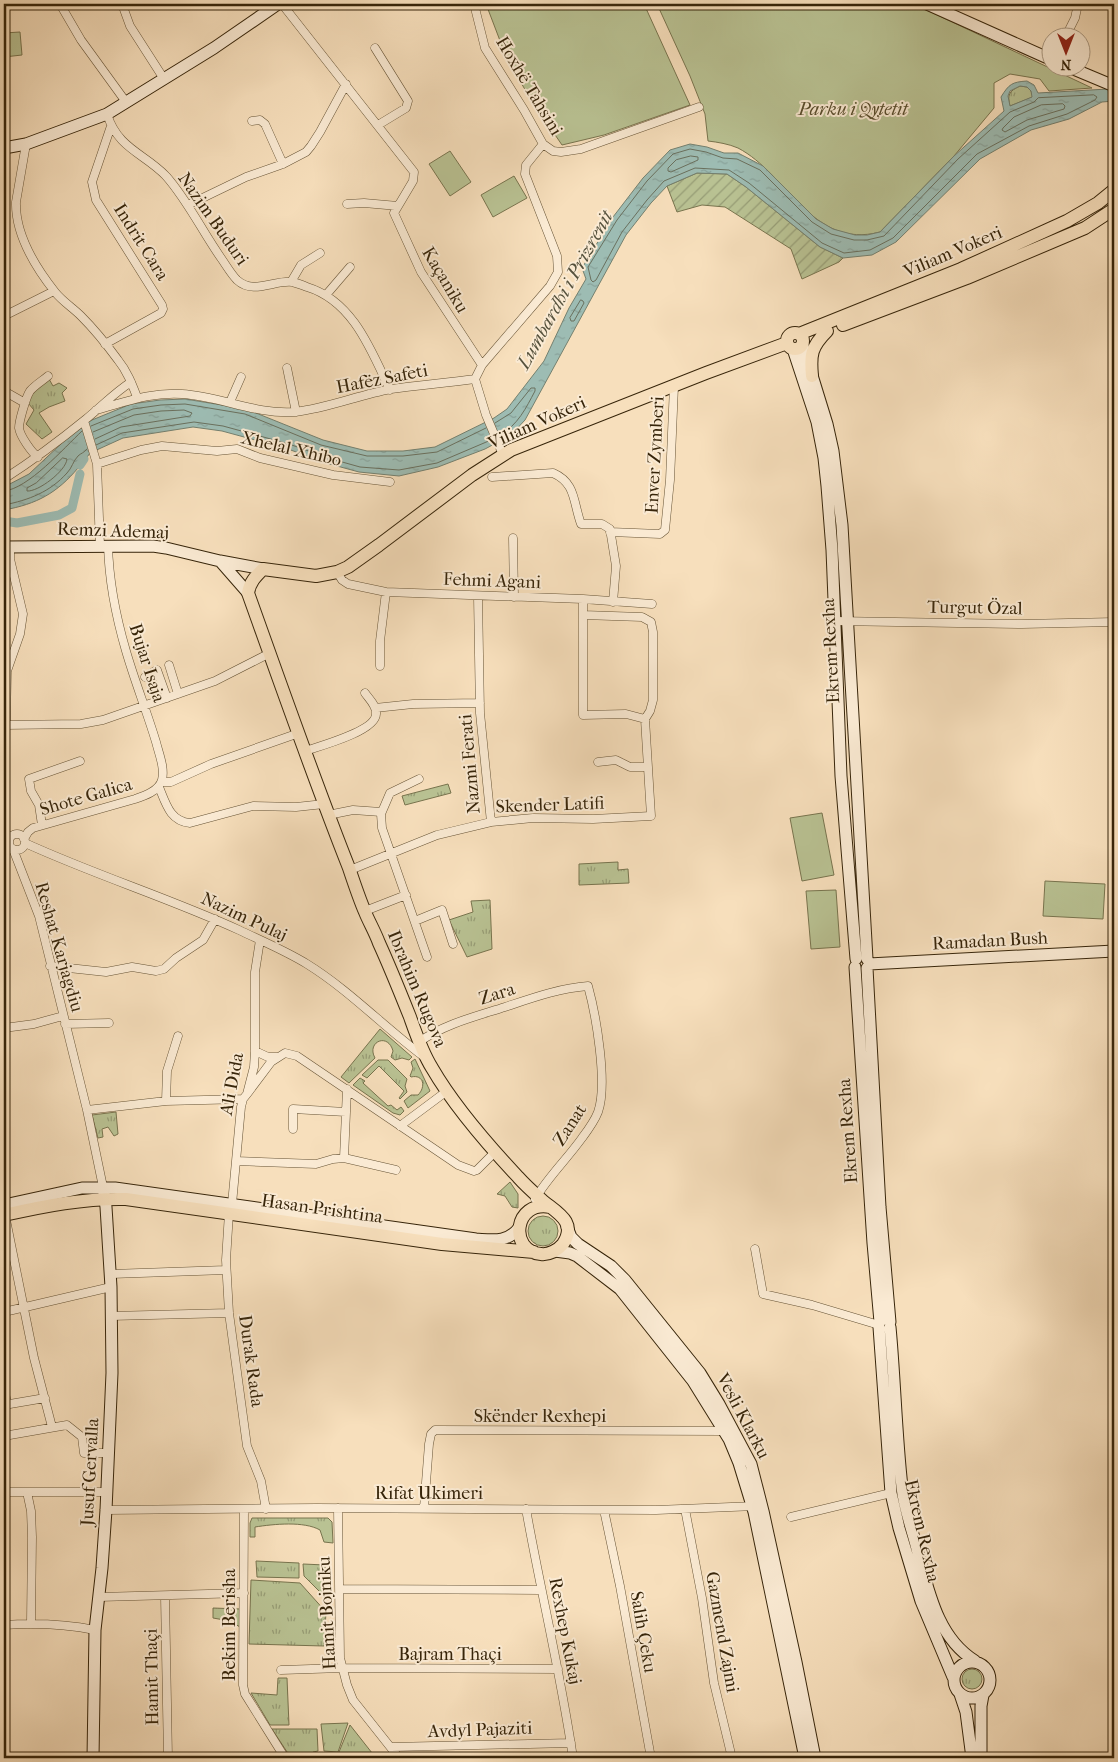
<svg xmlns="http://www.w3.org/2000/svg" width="1118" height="1762" font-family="'IM FELL French Canon',serif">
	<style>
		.grass { fill: url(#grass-tufts); stroke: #78744e }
		.park { fill: #b9c293; stroke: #78744e }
		.garden { fill: url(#garden-furrows); stroke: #78744e }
		.water { fill: url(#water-ripples); stroke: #74806f; fill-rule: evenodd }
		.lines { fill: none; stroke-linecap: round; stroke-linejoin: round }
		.shore { stroke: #6a705e; stroke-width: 1 }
		.canal { stroke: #9dbcb3; stroke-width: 9 }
		.street-casing { stroke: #675436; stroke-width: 9 }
		.secondary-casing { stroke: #37250a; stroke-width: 13 }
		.primary-casing { stroke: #37250a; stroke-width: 14 }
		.street { stroke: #faead3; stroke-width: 8 }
		.secondary { stroke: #faead3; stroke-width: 11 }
		.primary { stroke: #f7dfbc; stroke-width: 12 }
		.labels { text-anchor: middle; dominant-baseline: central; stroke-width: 4; stroke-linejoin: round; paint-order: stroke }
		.street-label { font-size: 18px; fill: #37250a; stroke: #faead3 }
		.park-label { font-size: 18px; font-style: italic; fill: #584c2c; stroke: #faead3 }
		.water-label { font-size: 19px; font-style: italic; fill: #56523d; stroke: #faead3 }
	</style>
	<defs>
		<pattern id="grass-tufts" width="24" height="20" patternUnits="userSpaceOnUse" patternTransform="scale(1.25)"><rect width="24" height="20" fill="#b9c293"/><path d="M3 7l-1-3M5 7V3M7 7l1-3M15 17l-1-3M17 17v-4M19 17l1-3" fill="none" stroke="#979d76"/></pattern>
		<pattern id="garden-furrows" width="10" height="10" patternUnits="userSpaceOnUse" patternTransform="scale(1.25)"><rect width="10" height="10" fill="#b9c293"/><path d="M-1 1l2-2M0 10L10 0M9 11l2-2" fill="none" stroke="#979d76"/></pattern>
		<pattern id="water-ripples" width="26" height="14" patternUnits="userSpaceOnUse" patternTransform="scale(1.25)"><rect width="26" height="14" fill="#9dbcb3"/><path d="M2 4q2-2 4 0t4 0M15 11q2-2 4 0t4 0" fill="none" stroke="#88a199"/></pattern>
	</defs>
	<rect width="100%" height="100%" fill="#f7dfbc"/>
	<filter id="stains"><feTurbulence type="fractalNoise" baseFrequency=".004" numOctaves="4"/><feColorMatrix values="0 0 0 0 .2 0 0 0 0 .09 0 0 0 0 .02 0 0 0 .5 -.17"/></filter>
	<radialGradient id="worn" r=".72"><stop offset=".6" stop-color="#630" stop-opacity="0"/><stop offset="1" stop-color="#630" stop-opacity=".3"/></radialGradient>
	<!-- grass -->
	<path class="grass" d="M1020 86 1027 87 1031 91 1033 97 1010 106C1007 95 1009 91 1020 86Z
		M49 379 53 386 59 383 67 388 62 393 65 401 49 407 39 413 52 432 42 439 26 424 34 410 28 403C32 391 39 386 49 379Z
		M448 784 451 793 405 805 402 796Z
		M618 862V870L628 869 629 883 579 885V864Z
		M490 900 492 949 467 957 449 920 473 912 471 901Z
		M380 1029 412 1057 409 1060 402 1058 395 1060 391 1057 393 1051C388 1032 366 1042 375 1058L349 1083 341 1077Z
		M415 1059 430 1091 408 1108 404 1101 411 1095H418C426 1087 424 1074 411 1077L410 1076 413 1068 411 1062Z
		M378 1060H388L407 1079 405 1086 407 1092 400 1099 399 1098 404 1091 379 1066 367 1078 362 1075Z
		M360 1078 365 1081 363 1083 388 1106 391 1105 397 1110 401 1107 404 1111 400 1115 393 1113 353 1085Z
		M116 1112 118 1134 114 1136 108 1127 102 1129 103 1137 98 1138 92 1115Z
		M510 1182 518 1194V1208L512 1207 505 1196 497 1194Z
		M528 1231a15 15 0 1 1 30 0a15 15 0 1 1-30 0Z
		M252 1518H328L332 1522 333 1543 324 1542 320 1530C304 1521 274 1524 255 1527V1537H250V1523Z
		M256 1561 299 1563V1578L257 1577Z
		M303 1564 325 1565V1590L323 1595 304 1576Z
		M251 1580 300 1583 326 1612 324 1646 249 1644Z
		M213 1608 240 1609V1627L230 1621 213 1618Z
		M962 1679a10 10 0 1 1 20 0a10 10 0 1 1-20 0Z
		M278 1678H287L289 1725H270L251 1693 277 1695Z
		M348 1723 338 1752 324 1751 321 1724Z
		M350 1725 376 1758H348L339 1752Z
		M272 1729H317L318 1751 313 1752 314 1755 301 1758H291Z"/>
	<!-- park -->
	<path class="park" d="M486 4H644L690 105 604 135 562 145 530 98 507 59Z
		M657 4H914L1092 88 1049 91 1040 79 1010 74 994 83V108L954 156 880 232C812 250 788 174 738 148 729 144 717 142 708 141L705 114 690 76Z
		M20 32 22 55 4 57V33Z
		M450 151 471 182 450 196 429 164Z
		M514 176 527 198 493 217 481 195Z
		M822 813 834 875 802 881 790 818Z
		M1045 881 1105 884 1103 919 1043 916Z
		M836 890 840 947 811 949 806 891Z"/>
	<!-- garden -->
	<path class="garden" d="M697 173 727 174 746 187 820 247 843 258 839 262 802 279 791 249 725 207 702 205 677 212 667 186Z"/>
	<!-- water -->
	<path class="water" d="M1027 81 1034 85 1038 93 1108 89 1114 93V101L1102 102 1069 119 1031 130 980 159 896 242 872 255 843 258 820 247 746 187 727 174 697 173 667 186 651 203 626 235 525 420 511 435 485 449 438 467 399 476 359 472 326 463 288 449 222 431 193 427 123 438 90 453 85 460 83 458 78 464V468C57 493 37 504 4 510V487L29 474 79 427 92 420 131 404 160 400 185 399 246 409 323 440 367 451H403L435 447 494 418 507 409 544 361 569 308 586 279 582 268 613 217 643 178 670 150 690 144 707 147 724 153H738L763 166 816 219 833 229 855 235H867L880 232 954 156 1004 111 1001 97C1009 84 1012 82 1027 81ZM1020 86 1027 87 1031 91 1032 97 1010 106 1008 96 1010 91Z"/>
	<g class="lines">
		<!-- shore -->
		<path class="shore" d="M1094 95 1097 97 1095 100 1067 114 1029 126 977 154 893 238 870 250 844 253 822 243 749 183 729 170 695 168 664 181 647 200 622 232 596 280 593 282 591 280 588 267 617 220 647 181 673 154 690 149 706 152 723 158 737 159 760 170 812 222 831 234 854 240H867L884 236 958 159 1010 112 1034 102 1038 98Z
			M1063 104 1065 106 1064 109 1027 120 1005 132 1002 130 1003 128 1014 117 1041 105Z
			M691 156 698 157V160L671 172 668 171V168L676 160Z
			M581 300 583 301 584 303 574 321H571L570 318Z
			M495 423 511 413 531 388H535V391C526 408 518 425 500 435
			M91 426 133 409 161 405 185 404 245 414 321 445 367 456H403L437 452 486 428
			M93 432 134 415 161 411 184 410 192 413 190 416 121 427 95 439
			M96 445 122 433 194 422 223 426 289 444 328 458 360 467 399 470 437 463 491 440
			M63 458 67 459C66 471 38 492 27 491V488L36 483Z
			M4 491C28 489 64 448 82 431
			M4 505C29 500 50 492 67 473 72 468 73 461 78 456 81 453 84 453 87 449"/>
		<!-- canal -->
		<path class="canal" d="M80 465 84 459
			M4 521 17 523 59 515 72 508 80 474"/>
		<!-- street casing -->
		<g class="street-casing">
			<path id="street" d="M60 4 81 40 126 102
				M122 4 130 26 164 79
				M282 4 414 172 413 181 394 213 421 272 482 365
				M474 4 485 48 524 110 543 144 553 151 561 152 581 149 699 107
				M1065 38 1075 18 1078 4
				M375 48 408 101 406 108 378 125
				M107 114C118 149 144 153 166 176 188 201 202 231 221 258 226 265 231 274 237 280 253 295 274 280 292 282 297 283 302 285 307 287 353 301 371 350 390 390
				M252 121 260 120 265 124 283 164
				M26 144 16 202C15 234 36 268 55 292 62 301 73 308 81 316 94 329 107 345 118 360 127 371 132 384 137 397
				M347 204 364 203 398 206
				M188 205 246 177 283 164 306 152 311 146 320 132 346 84
				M291 282 301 265 320 253
				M326 295 350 267
				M4 316 54 291
				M105 344 161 313 163 309 162 305 96 200 92 182 111 126
				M287 368 296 412
				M4 391 25 403
				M230 402 241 377
				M96 410C126 402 150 392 182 394 220 396 256 415 295 412 328 408 359 395 391 389 419 385 447 383 475 379
				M84 421 97 464 100 546
				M503 455 486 415 475 379 482 365 550 286 558 272 557 256 525 174 526 165 543 144
				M38 457C32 453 20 436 19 428 19 421 26 397 30 391 35 385 42 381 48 376
				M97 464 141 450 162 446 217 451 237 449 260 458 333 475 390 482
				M492 477 553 473C576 483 573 502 581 524H602L610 529 616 566 613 602
				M4 479C32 461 59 441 86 419 101 407 114 393 131 382
				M610 532 660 534 665 530 670 480 674 386
				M513 538 514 597
				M337 572 342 580 348 584 386 592 583 599 652 604
				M478 596 480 713 491 822
				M583 615 642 617 651 622 653 632V700L650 711 645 719
				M835 621 1022 624 1114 622
				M169 665 178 694
				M380 666V641L386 592
				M145 677 157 670 167 698
				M375 708 413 704 480 703
				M4 725 81 724 103 720 215 681 270 653
				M6 725 7 671 20 634 23 614 10 559V547
				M305 751C320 746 376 731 376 714 377 706 369 699 365 693
				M598 762 616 760 630 767H648
				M419 779 390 793 381 814 382 828 427 957
				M162 782H171L211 764 299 733
				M159 787C166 804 170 821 190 823L253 806 296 807 324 804
				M328 815 353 810 381 812
				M42 825 39 805 31 791 29 779 80 761
				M9 842a8 8 0 1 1 16 0a8 8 0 1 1-16 0Z
				M24 839 28 832 33 828 135 799C144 796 159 791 162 780 165 768 159 754 156 742 147 712 135 682 126 651 116 617 109 581 108 545
				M25 843C95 875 169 898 239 930 262 941 286 951 307 964 349 990 384 1027 423 1056
				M13 849 39 916 87 1110 103 1187
				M350 870 437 835 491 822 533 818 593 819 651 816 645 719 626 714 583 715V599
				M365 911 406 895
				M415 921 442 910 453 944
				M50 966 106 972 132 967 156 971 164 969 176 958 203 940 215 919
				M65 1024 109 1023
				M4 1028 34 1024 63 1016
				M419 1042C444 1024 477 1016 505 1007 532 998 560 988 588 986 596 1015 608 1084 598 1112 595 1120 588 1130 582 1138 567 1159 548 1177 535 1199
				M255 1051 268 1057H278
				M247 1094 271 1062 285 1053 297 1056 458 1165 474 1171 477 1170 495 1152
				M166 1101 167 1071 178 1036
				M87 1110 166 1101 243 1099
				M400 1126 447 1091
				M293 1129V1109L346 1112
				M344 1158 347 1089
				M236 1161 316 1164 333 1159 344 1158 396 1170
				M232 1204 241 1107 243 1099 247 1094 254 1067 255 1051V972L260 940
				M229 1213 226 1260 229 1313 247 1446 261 1481 266 1509
				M5 1215 34 1358 52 1427
				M755 1249 763 1294 812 1305 879 1325
				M111 1274 226 1270
				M4 1312 111 1287
				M111 1316 229 1313
				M4 1386 7 1405
				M4 1405 45 1398
				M4 1436 67 1425 82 1437 84 1453H108
				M4 1492H107
				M27 1492 31 1511 32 1537 31 1623
				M338 1508 340 1658 347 1685 353 1700 399 1758
				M424 1508 429 1444 431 1434 435 1430 724 1431
				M244 1509 243 1685 245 1694 285 1758
				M526 1509C541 1593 561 1675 573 1758
				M685 1509 702 1598 714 1683 732 1758
				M106 1510 317 1508 656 1510 756 1506
				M604 1510 620 1586 651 1758
				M791 1517 891 1493
				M340 1589 541 1590
				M165 1596 168 1758
				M99 1597 244 1593
				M4 1625C35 1623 64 1624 95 1630
				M281 1670 342 1668 558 1669
				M391 1747 571 1743"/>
		</g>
		<!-- secondary casing -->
		<g class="secondary-casing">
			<path id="secondary" d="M927 4 1050 59
				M1071 68 1114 86
				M4 148 26 144 107 114 214 48 278 4
				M803 346 827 424 833 451 842 525 867 959
				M793 349 817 422 824 458 827 486 832 550 841 776 856 959
				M4 547 153 546 166 548 220 561 263 569
				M220 561 248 593
				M869 964 1114 951
				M855 967 873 1243 880 1322
				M867 968 880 1207 890 1322
				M4 1205 82 1188H115L476 1239C493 1240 507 1243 519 1228
				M567 1227 571 1237 578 1244 611 1266 625 1280 700 1373 719 1404 751 1464 763 1511 796 1662 815 1758
				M555 1251 570 1253 577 1256 620 1289 693 1381 729 1439 739 1463 754 1512 805 1758
				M879 1327 891 1493 899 1528 921 1601 953 1677
				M890 1327C895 1380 896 1434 902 1487 904 1509 913 1531 918 1553 929 1593 938 1638 975 1661
				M954 1680a18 18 0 1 1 36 0a18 18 0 1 1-36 0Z
				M960 1694 966 1712 972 1758
				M93 1758 95 1630 102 1568 106 1510 112 1373 111 1287 106 1207 103 1187
				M981 1758V1706L983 1695"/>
		</g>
		<!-- primary casing -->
		<g class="primary-casing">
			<path id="primary" d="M843 325 967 278 1085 228 1114 209
				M787 341a8 8 0 1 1 16 0a8 8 0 1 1-16 0Z
				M799 334 961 269 1067 221 1098 203 1114 190
				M812 376C810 355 811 347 827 331
				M550 1207C514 1200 508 1251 541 1254 549 1255 558 1250 563 1244 578 1222 556 1212 543 1201 534 1193 526 1186 518 1177 488 1145 454 1106 432 1068 422 1052 416 1034 410 1017 400 992 390 967 379 943 375 932 369 922 365 912 359 898 354 883 349 868 313 777 281 685 248 593 250 582 255 577 263 569L316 576 337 572 348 567 379 545 472 475 511 450 706 373 787 343
				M4 1215C44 1206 84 1198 126 1199L442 1244 534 1252"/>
		</g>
		<!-- street -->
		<use href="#street" class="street"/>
		<!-- secondary -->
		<use href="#secondary" class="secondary"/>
		<!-- primary -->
		<use href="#primary" class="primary"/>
	</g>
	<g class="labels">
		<!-- street labels -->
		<g class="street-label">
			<text transform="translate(529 86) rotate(59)">Hoxhë Tahsini</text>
			<text transform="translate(213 219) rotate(55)">Nazim Buduri</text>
			<text transform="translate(141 242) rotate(58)">Indrit Cara</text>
			<text transform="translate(953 252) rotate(-23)">Viliam Vokeri</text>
			<text transform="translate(445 280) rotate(59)">Kaçaniku</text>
			<text transform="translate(382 379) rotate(-11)">Hafëz Safeti</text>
			<text transform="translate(537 423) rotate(-24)">Viliam Vokeri</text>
			<text transform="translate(291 449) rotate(13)">Xhelal Xhibo</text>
			<text transform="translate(655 455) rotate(-87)">Enver Zymberi</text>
			<text transform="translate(113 531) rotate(2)">Remzi Ademaj</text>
			<text transform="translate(492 581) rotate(2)">Fehmi Agani</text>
			<text transform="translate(975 608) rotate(1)">Turgut Özal</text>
			<text transform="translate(831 651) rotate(-93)">Ekrem Rexha</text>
			<text transform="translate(147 663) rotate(72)">Bujar Isaja</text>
			<text transform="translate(470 764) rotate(-95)">Nazmi Ferati</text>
			<text transform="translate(86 797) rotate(-16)">Shote Galica</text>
			<text transform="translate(550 805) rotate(-2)">Skender Latifi</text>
			<text transform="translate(244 917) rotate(25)">Nazim Pulaj</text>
			<text transform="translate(990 941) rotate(-3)">Ramadan Bush</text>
			<text transform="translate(59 947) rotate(74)">Reshat Karjagdiu</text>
			<text transform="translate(417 989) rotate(67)">Ibrahim Rugova</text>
			<text transform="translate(497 994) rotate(-18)">Zara</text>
			<text transform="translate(232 1084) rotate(-79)">Ali Dida</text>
			<text transform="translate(570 1125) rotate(-57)">Zanat</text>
			<text transform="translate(848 1131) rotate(-94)">Ekrem Rexha</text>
			<text transform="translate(322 1209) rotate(8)">Hasan Prishtina</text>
			<text transform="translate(251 1361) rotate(82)">Durak Rada</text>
			<text x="540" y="1416">Skënder Rexhepi</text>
			<text transform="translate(743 1416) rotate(62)">Vesli Klarku</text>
			<text transform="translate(90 1472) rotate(-87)">Jusuf Gervalla</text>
			<text x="429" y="1493">Rifat Ukimeri</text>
			<text transform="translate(922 1531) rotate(77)">Ekrem Rexha</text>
			<text transform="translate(327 1613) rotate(-93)">Hamit Bojniku</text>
			<text transform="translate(229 1625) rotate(-90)">Bekim Berisha</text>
			<text transform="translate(565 1631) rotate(79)">Rexhep Kukaj</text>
			<text transform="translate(643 1632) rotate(80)">Salih Çeku</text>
			<text transform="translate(722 1632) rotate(80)">Gazmend Zajmi</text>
			<text x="450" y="1654">Bajram Thaçi</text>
			<text transform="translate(152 1677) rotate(-91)">Hamit Thaçi</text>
			<text transform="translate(480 1730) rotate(-2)">Avdyl Pajaziti</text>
		</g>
		<!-- park labels -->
		<g class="park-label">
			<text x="853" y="109">Parku i Qytetit</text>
		</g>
		<!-- water labels -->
		<g class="water-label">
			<text transform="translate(565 290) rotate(-61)">Lumbardhi i Prizrenit</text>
		</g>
	</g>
	<!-- margin -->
	<rect width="1118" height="1762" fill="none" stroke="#f7dfbc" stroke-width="20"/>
	<rect x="5" y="5" width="1108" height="1752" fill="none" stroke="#37250a" stroke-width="2.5"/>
	<rect x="10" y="10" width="1098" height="1742" fill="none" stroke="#37250a"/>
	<!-- north arrow -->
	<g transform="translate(1066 52) rotate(180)"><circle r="24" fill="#faead3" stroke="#ac9b83"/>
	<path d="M0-4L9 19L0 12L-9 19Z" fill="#8f2418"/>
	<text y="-8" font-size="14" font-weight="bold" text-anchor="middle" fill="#37250a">N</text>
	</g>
	<rect width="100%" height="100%" filter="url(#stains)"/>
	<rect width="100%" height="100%" fill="url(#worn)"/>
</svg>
